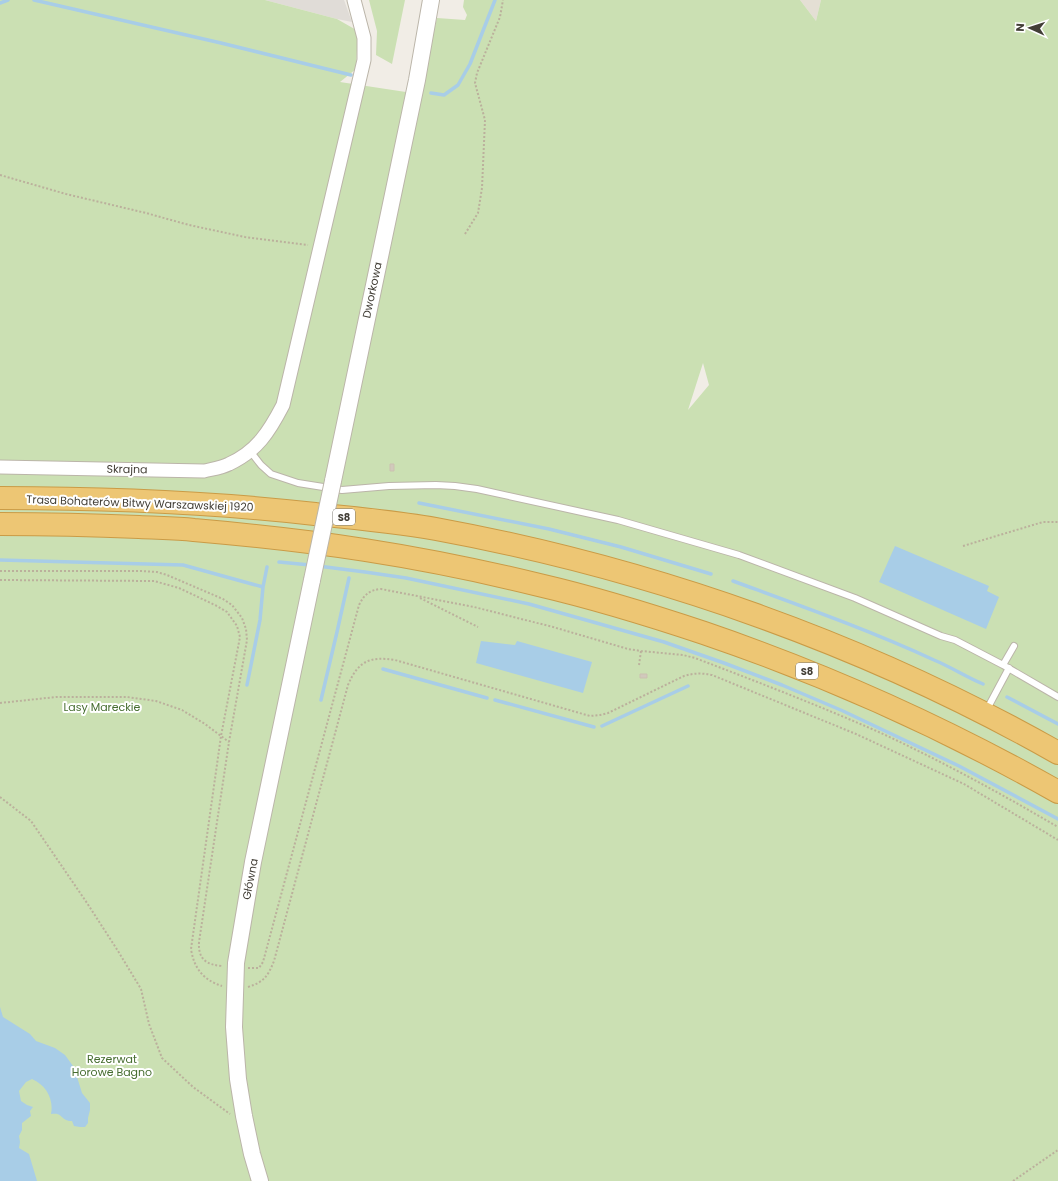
<svg xmlns="http://www.w3.org/2000/svg" width="1058" height="1181" font-family="Poppins,sans-serif">
	<style>
		.residential { fill: #e4dfd4 }
		.industrial { fill: #e0dcd7 }
		.green { fill: #cbe0b3; fill-rule: evenodd }
		.water { fill: #a8cde7 }
		.lines { fill: none; stroke-linecap: round; stroke-linejoin: round }
		.stream { stroke: #a8cde7; stroke-width: 3.5 }
		.building { fill: #d1c9bc; stroke: #cbc1b0 }
		.service-casing { stroke: #bbb5a9; stroke-width: 8 }
		.minor-casing { stroke: #bbb5a9; stroke-width: 15 }
		.tertiary-casing { stroke: #bbb5a9; stroke-width: 18 }
		.motorway-casing { stroke: #ca9b46; stroke-width: 24 }
		.path { stroke: #bbb09c; stroke-width: 2; stroke-dasharray: 2 2; stroke-linecap: butt }
		.service { stroke: #fff; stroke-width: 6 }
		.minor { stroke: #fff; stroke-width: 13 }
		.tertiary { stroke: #fff; stroke-width: 16 }
		.motorway { stroke: #edc674; stroke-width: 22 }
		.tertiary-bridge-casing { stroke: #bbb5a9; stroke-width: 18; stroke-linecap: butt }
		.tertiary-bridge { stroke: #fff; stroke-width: 16 }
		.labels { text-anchor: middle; dominant-baseline: central; stroke-width: 4; stroke-linejoin: round; paint-order: stroke }
		.shield { fill: #fff; stroke: #7b7872; stroke-width: 1 }
		.shield-label { font-size: 10px; font-weight: bold; fill: #423e36 }
		.street-label { font-size: 11px; fill: #423e36; stroke: #fff }
		.park-label { font-size: 11px; fill: #466d30; stroke: #fff }
	</style>
	<rect width="100%" height="100%" fill="#f1ede6"/>
	<!-- residential -->
	<path class="residential" d="M800 0H821L816 21Z"/>
	<!-- industrial -->
	<path class="industrial" d="M265 0H344L352 22 337 19Z"/>
	<!-- green -->
	<path class="green" d="M0 0H265L337 19 358 31 356 69 340 82 419 94 437 18 465 20 467 15 463 7 464 0H800L816 21 821 0H1058V1181H0ZM703 363 709 385 688 410Z
		M369 0H405L392 64 376 55 377 31Z"/>
	<!-- water -->
	<path class="water" d="M895 546 989 586 987 591 999 597 986 629 879 582Z
		M481 641 515 645 517 641 592 662 583 693 476 663Z
		M0 1007 3 1017 30 1034 36 1041 55 1048 65 1055 73 1066 78 1080 82 1093 90 1103V1110L88 1118V1123L85 1127H80L74 1126 72 1121C70 1121 68 1121 66 1120 59 1116 61 1113 51 1114 54 1099 46 1085 32 1079L26 1082 19 1091 21 1101 27 1105 33 1107 30 1111 31 1116 22 1123V1130L19 1136 20 1142 19 1148 29 1154 37 1181H0Z"/>
	<g class="lines">
		<!-- stream -->
		<path class="stream" d="M34 0 221 43 351 75
			M0 3 8 0
			M431 93 444 95 458 85 470 64 495 0
			M419 503 549 529 621 547 711 574
			M0 560 183 565 263 587 267 567
			M279 562 310 565
			M318 566 365 572 406 578 529 604 664 642 724 663 782 685 843 711 959 766 1058 819
			M733 581C801 606 869 630 934 660 951 667 966 677 983 684
			M383 669 487 698
			M247 685 260 620 263 587
			M1007 697 1058 724
			M321 700 337 632 349 578
			M495 700 594 727
			M602 726 688 686"/>
	</g>
	<!-- building -->
	<path class="building" d="M390 464H394V471H390Z
		M640 674H647V678H640Z"/>
	<g class="lines">
		<!-- service casing -->
		<g class="service-casing">
			<path id="service" d="M250 451 261 465 271 474 298 483 342 490 389 486 436 485 455 486 477 489 618 520 739 555 855 598 941 636 955 640 1003 665 1058 697
				M1003 665 1014 646
				M986 711 1009 668"/>
		</g>
		<!-- minor casing -->
		<g class="minor-casing">
			<path id="minor" d="M0 467 204 471C212 469 221 468 229 464 257 451 269 432 283 405L364 60V38L354 0"/>
		</g>
		<!-- tertiary casing -->
		<g class="tertiary-casing">
			<path id="tertiary" d="M333 481 417 80 431 0
				M260 1181 252 1154 244 1116 238 1079 234 1027 236 963 253 862 312 580"/>
		</g>
		<!-- motorway casing -->
		<g class="motorway-casing">
			<path id="motorway" d="M0 498C105 498 210 502 315 514 355 518 396 522 436 529 653 569 866 644 1058 753
				M0 524C46 524 92 525 139 527 157 528 176 528 194 530 251 535 308 541 365 550 423 559 482 571 539 585 595 598 650 615 704 633 827 675 945 728 1058 792"/>
		</g>
		<!-- path -->
		<path class="path" d="M0 175 66 194 146 213 189 225 245 237 308 245
			M465 234 478 213 482 188 485 120 475 83 477 73 500 17 503 0
			M963 546 1043 522H1058
			M0 571H142L157 572 167 575 223 599 232 605 242 618 246 629 247 640 229 742 199 942C198 960 207 965 223 966
			M0 580 154 581 179 588 217 606 227 612 237 626 240 637 221 736 191 949C194 968 203 980 222 986
			M420 598 478 627
			M639 665 641 651
			M0 703 56 697H127L156 701 182 710 205 724 229 742
			M0 797 31 821 87 903 118 951 141 989 149 1024 162 1058 193 1087 230 1114
			M248 968H259L263 962 359 605C364 595 369 590 381 589L474 607 553 627 628 649 641 651 683 655 695 658C758 682 820 706 881 733 941 761 1000 793 1058 827
			M248 987C264 982 268 976 274 961L348 685C358 661 370 656 395 660L590 716 600 715 608 713 684 676C694 673 702 673 712 675L856 734 951 778 964 784 1058 840
			M1013 1181 1058 1150"/>
		<!-- service -->
		<use href="#service" class="service"/>
		<!-- minor -->
		<use href="#minor" class="minor"/>
		<!-- tertiary -->
		<use href="#tertiary" class="tertiary"/>
		<!-- motorway -->
		<use href="#motorway" class="motorway"/>
		<!-- tertiary-bridge casing -->
		<g class="tertiary-bridge-casing">
			<path id="tertiary-bridge" d="M312 580 333 481"/>
		</g>
		<!-- tertiary-bridge -->
		<use href="#tertiary-bridge" class="tertiary-bridge"/>
	</g>
	<g class="labels">
		<!-- shield labels -->
		<g class="shield">
			<rect x="333" y="509" width="22" height="16" rx="3"/>
			<rect x="796" y="663" width="22" height="16" rx="3"/>
		</g>
		<g class="shield-label">
			<text x="344" y="517">S8</text>
			<text x="807" y="671">S8</text>
		</g>
		<!-- street labels -->
		<g class="street-label">
			<text transform="translate(372 290) rotate(-78)">Dworkowa</text>
			<text transform="translate(127 469) rotate(1)">Skrajna</text>
			<text transform="translate(140 503) rotate(2)">Trasa Bohaterów Bitwy Warszawskiej 1920</text>
			<text transform="translate(250 879) rotate(-79)">Główna</text>
		</g>
		<!-- park labels -->
		<g class="park-label">
			<text x="102" y="707">Lasy Mareckie</text>
			<text x="112" y="1059">Rezerwat<tspan x="112" dy="13">Horowe Bagno</tspan></text>
		</g>
	</g>
	<!-- north arrow -->
	<g transform="translate(1030 28) rotate(273)" stroke="#ffffff" stroke-width="3" paint-order="stroke">
	<path d="M0-3L7 15L0 10L-7 15Z" fill="#423e36"/>
	<text y="-6" font-size="11" font-weight="bold" text-anchor="middle" fill="#423e36">N</text>
	</g>
</svg>
